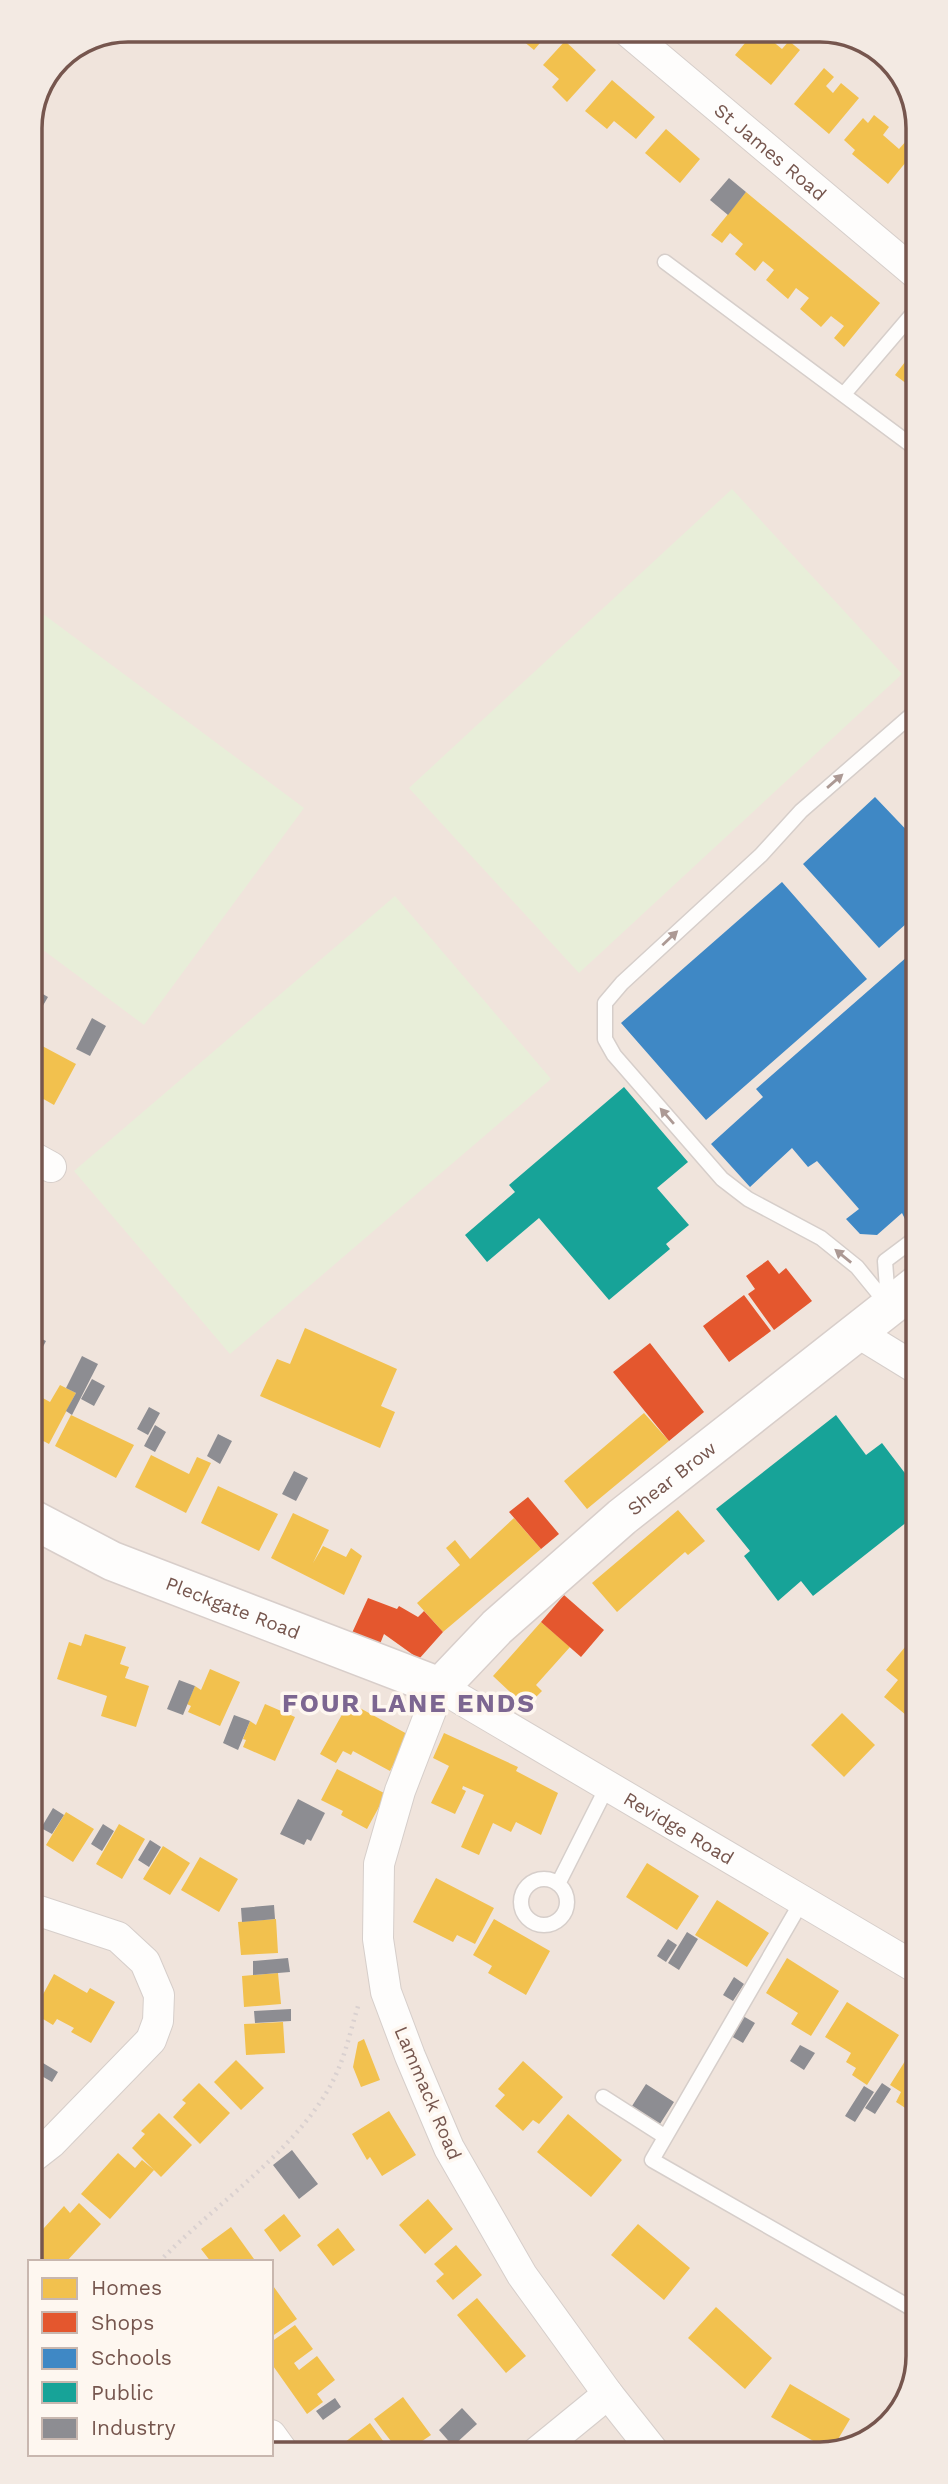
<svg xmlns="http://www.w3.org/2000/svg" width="948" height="2484" font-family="'Work Sans',sans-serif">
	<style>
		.residential { fill: #f0e4dc }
		.green { fill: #e8eed9 }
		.homes { fill: #f2c14e }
		.shops { fill: #e4572e }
		.schools { fill: #3f88c5 }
		.public { fill: #17a398 }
		.industry { fill: #8d8d92 }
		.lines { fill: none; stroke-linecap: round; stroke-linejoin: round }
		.service-casing { stroke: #d6ceca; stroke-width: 17 }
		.minor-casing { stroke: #d6ceca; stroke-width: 32 }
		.secondary-casing { stroke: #d8ceca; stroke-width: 41 }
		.path { stroke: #dad1d0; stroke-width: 4.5; stroke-dasharray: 2 5; stroke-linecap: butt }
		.service { stroke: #fefdfc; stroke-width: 14 }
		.minor { stroke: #fefdfc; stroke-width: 30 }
		.secondary { stroke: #fefdfc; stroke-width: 38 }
		.oneway { fill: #ac9994 }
		.labels { text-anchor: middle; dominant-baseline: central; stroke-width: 7; stroke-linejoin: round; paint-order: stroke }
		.street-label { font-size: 19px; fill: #76564e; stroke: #fef7f0 }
		.district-label { font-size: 26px; font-weight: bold; letter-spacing: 2px; fill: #7c6691; stroke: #fef7f0 }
		.rim { fill: none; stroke: #76564e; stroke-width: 3.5 }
	</style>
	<rect width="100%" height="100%" fill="#f8f3ee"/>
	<!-- residential -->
	<path class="residential" d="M128 30H826L884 54 915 102 918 2356 898 2415 846 2451 271 2453V2262H33L30 122 59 58Z"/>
	<!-- green -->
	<path class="green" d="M732 489 902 674 579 973 409 788Z
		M31 605 304 808 144 1025 31 941Z
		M395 896 551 1079 230 1354 74 1171Z"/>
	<!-- homes -->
	<path class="homes" d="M510 30H551L534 50Z
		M756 30H769L765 35 782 49 789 41 800 50 771 85 735 55Z
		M565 41 596 70 567 102 552 87 559 79 543 65Z
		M824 68 834 77 826 86 833 93 841 83 859 98 829 134 794 104Z
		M612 80 655 117 636 139 614 121 607 129 585 111Z
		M874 115 889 127 883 135 899 149 907 140 915 146V151L888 184 852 154 855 150 844 140 863 118 868 123Z
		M666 129 700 159 680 183 645 153Z
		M746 192 880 303 844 347 834 338 844 326 831 316 821 327 800 309 809 298 796 288 788 299 766 280 774 270 763 261 755 271 735 254 743 244 730 233 722 243 711 235Z
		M915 349V390L895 375Z
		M31 1040 76 1064 54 1105 31 1092Z
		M305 1328 397 1369 381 1406 395 1412 380 1448 260 1396 277 1359 290 1364Z
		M60 1385 76 1393 49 1444 32 1435V1392L50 1402Z
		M644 1413 669 1441 587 1509 564 1481Z
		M71 1415 134 1445 116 1478 55 1446Z
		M151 1455 189 1474 197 1457 211 1463 186 1513 135 1487Z
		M218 1486 278 1514 259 1551 201 1523Z
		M678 1510 705 1541 688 1555 685 1552 617 1612 592 1583Z
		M293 1513 329 1530 313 1563 323 1546 346 1557 351 1548 362 1556 344 1595 271 1558Z
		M514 1518 541 1549 443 1632 417 1603 460 1565 446 1548 455 1540 470 1559Z
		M541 1622 570 1647 536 1685 542 1691 526 1707 493 1676Z
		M85 1634 126 1647 120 1664 129 1667 125 1678 149 1686 136 1727 101 1716 107 1696 57 1679 69 1642 81 1646Z
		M915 1635 917 1637V1724L884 1697 898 1680 886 1670Z
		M210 1669 240 1682 220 1726 188 1712 191 1706 187 1704 195 1686 201 1690Z
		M349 1702 409 1735 390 1771 353 1751 351 1755 343 1751 336 1763 320 1754Z
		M265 1704 295 1717 275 1761 243 1747 246 1740 243 1739 250 1721 256 1725Z
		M842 1713 875 1745 844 1777 811 1745Z
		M444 1733 518 1767 516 1771 558 1793 541 1835 516 1822 511 1832 493 1823 479 1855 461 1847 484 1795 463 1786 462 1789 466 1791 455 1814 431 1803 449 1766 433 1758Z
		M337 1769 386 1794 367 1829 341 1815 343 1811 321 1800Z
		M66 1812 94 1829 73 1862 46 1845Z
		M119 1824 145 1839 122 1879 96 1864Z
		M163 1846 190 1863 170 1895 143 1879Z
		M200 1857 238 1879 219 1912 181 1890Z
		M647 1863 699 1896 677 1930 626 1897Z
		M436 1878 494 1908 475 1944 457 1935 453 1942 413 1922Z
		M717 1900 769 1933 747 1967 695 1935Z
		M276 1919 278 1953 241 1955 238 1922Z
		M494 1919 550 1951 526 1995 488 1973 492 1966 473 1955Z
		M787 1958 839 1991 811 2036 791 2024 798 2013 766 1993Z
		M278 1973 281 2004 244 2007 242 1976Z
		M54 1974 87 1993 90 1988 115 2002 91 2043 71 2032 74 2028 57 2019 53 2025 33 2013Z
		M847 2002 899 2035 867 2085 852 2075 856 2068 846 2062 851 2053 825 2037Z
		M283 2022 285 2053 246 2055 244 2024Z
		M364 2039 380 2080 361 2087 353 2067 358 2042Z
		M912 2050 918 2054V2103L916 2102 910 2111 896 2102 901 2092 890 2085Z
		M236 2060 264 2088 241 2110 214 2082Z
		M523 2061 563 2097 539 2124 533 2120 523 2131 495 2106 505 2095 498 2089Z
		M199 2083 230 2113 200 2144 173 2117 186 2103 182 2100Z
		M389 2111 416 2155 382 2176 370 2157 367 2160 352 2134Z
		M159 2113 192 2145 161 2177 132 2148 145 2134 141 2131Z
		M568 2114 622 2160 591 2197 537 2152Z
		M118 2153 135 2168 142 2160 154 2170 110 2219 81 2194Z
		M428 2199 453 2229 425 2254 399 2225Z
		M79 2203 101 2224 66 2262H33L40 2254 33 2248V2240L64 2206 70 2213Z
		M284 2214 301 2236 280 2252 264 2230Z
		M638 2224 690 2268 664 2300 611 2255Z
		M231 2227 254 2259 256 2262H211L201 2249Z
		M338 2228 355 2250 333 2266 317 2245Z
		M456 2245 482 2275 453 2300 436 2281 444 2274 434 2264Z
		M271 2283 297 2319 271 2337Z
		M477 2298 526 2356 506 2373 457 2315Z
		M716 2307 772 2358 745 2389 688 2338Z
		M295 2325 313 2349 294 2363 299 2370 317 2356 335 2380 317 2394 323 2402 307 2414 271 2363V2342Z
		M790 2384 850 2419 831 2451 771 2417Z
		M403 2397 431 2435 412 2448 406 2441 397 2449 374 2419Z
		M370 2423 392 2453H345L340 2446Z"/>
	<!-- shops -->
	<path class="shops" d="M768 1260 779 1274 786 1268 812 1301 774 1330 748 1294 755 1289 746 1276Z
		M744 1295 771 1331 729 1362 703 1326Z
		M650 1343 704 1412 669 1441 613 1372Z
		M528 1497 559 1534 541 1549 509 1512Z
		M564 1595 604 1630 581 1657 541 1622Z
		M368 1598 397 1609 399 1606 418 1617 424 1611 443 1632 419 1659 384 1634 380 1644 352 1633Z"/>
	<!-- schools -->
	<path class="schools" d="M875 797 916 840V915L879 948 803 864Z
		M782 882 867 979 706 1120 621 1023Z
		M916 949V1210L905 1219 902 1213 877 1235 860 1234 846 1219 859 1209 817 1161 808 1167 792 1148 750 1187 711 1144 763 1097 756 1089Z"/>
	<!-- public -->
	<path class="public" d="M624 1087 688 1162 657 1188 689 1225 666 1244 670 1249 609 1300 539 1218 487 1262 465 1235 515 1192 509 1185Z
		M836 1415 866 1455 882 1443 917 1489V1514L813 1596 801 1581 778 1601 744 1556 750 1551 716 1509Z"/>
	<!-- industry -->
	<path class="industry" d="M442 30H459L448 42 438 34Z
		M729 178 746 192 728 215 710 200Z
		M34 989 48 997 31 1026V994Z
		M92 1018 106 1026 90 1056 76 1049Z
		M32 1334 46 1341 32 1368Z
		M82 1356 98 1364 72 1415 66 1411 76 1393 66 1388Z
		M92 1379 105 1386 94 1406 81 1399Z
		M149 1407 160 1413 148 1435 137 1429Z
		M155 1425 166 1432 155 1452 144 1446Z
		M218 1434 232 1441 220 1464 207 1456Z
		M294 1471 308 1478 296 1501 282 1494Z
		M179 1680 195 1686 183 1715 167 1709Z
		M234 1715 250 1721 238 1750 223 1743Z
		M298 1799 325 1813 311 1841 307 1839 304 1845 280 1834Z
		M53 1808 64 1815 52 1834 41 1828Z
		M103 1824 114 1831 102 1851 91 1844Z
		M150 1840 161 1847 149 1867 138 1860Z
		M274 1905 275 1919 242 1922 241 1908Z
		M687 1932 698 1939 679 1970 668 1963Z
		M668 1939 677 1945 666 1962 657 1956Z
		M288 1958 290 1972 253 1975V1961Z
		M734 1977 744 1984 733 2001 723 1995Z
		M291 2009V2021L255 2023 254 2011Z
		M743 2016 755 2023 743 2043 731 2036Z
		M800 2045 815 2053 804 2070 790 2061Z
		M33 2057 58 2072 52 2082 33 2071Z
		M882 2083 891 2089 875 2114 865 2108Z
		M646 2084 674 2102 660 2124 632 2106Z
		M864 2086 874 2092 855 2122 845 2116Z
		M292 2150 318 2184 299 2199 273 2165Z
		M335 2398 341 2407 323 2420 316 2411Z
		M462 2408 477 2424 453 2446 439 2430Z"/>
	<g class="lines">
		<!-- service casing -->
		<g class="service-casing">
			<path id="service" d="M665 262 915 448
				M844 394 915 311
				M888 1302 885 1261 917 1237
				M888 1305 857 1267 821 1238 748 1199 722 1179 614 1055 605 1039V1003L622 983 761 855 801 811 916 711
				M521 1902a23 23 0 1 1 46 0a23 23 0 1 1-46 0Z
				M558 1884 607 1787
				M802 1901 652 2160 918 2312
				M603 2097 664 2136"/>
		</g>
		<!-- minor casing -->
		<g class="minor-casing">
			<g id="minor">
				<path id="s1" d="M626 30 915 273"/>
				<path d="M31 1156 51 1167"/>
				<path d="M855 1331 917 1369"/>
				<path d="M33 1909 118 1937 145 1962 159 1995 158 2021 151 2040 51 2143 33 2157"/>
				<path d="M271 2435 284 2453"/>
				<path d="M537 2452 608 2394"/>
				<path id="s2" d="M654 2452 608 2394 522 2275 449 2148 410 2056 386 1992 378 1939 379 1864 400 1791 440 1687 918 1969"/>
			</g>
		</g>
		<!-- secondary casing -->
		<g class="secondary-casing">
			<g id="secondary">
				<path id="s3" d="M32 1519 112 1561 440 1687 497 1627 622 1517 917 1285"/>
			</g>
		</g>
		<!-- path -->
		<path class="path" d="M159 2262C214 2204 306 2145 338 2070 347 2049 352 2025 359 2003"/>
		<!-- service -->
		<use href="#service" class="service"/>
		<!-- minor -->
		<use href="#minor" class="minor"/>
		<!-- secondary -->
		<use href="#secondary" class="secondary"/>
	</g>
	<!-- one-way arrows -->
	<defs><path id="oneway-solid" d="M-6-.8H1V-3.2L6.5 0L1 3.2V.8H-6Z" transform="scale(1.75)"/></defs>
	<g class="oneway">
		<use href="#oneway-solid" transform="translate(835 781) rotate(-41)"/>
		<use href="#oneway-solid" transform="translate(670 938) rotate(-43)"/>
		<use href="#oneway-solid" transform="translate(667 1116) rotate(-131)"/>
		<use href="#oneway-solid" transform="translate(843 1256) rotate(-141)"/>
	</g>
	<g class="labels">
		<!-- street labels -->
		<g class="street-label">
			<text stroke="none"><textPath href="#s1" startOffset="189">St James Road</textPath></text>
			<text stroke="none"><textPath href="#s3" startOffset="754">Shear Brow</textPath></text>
			<text stroke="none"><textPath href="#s3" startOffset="220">Pleckgate Road</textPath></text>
			<text stroke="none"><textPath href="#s2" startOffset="1129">Revidge Road</textPath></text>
			<text transform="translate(428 2093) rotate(67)">Lammack Road</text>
		</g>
		<!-- district labels -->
		<g class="district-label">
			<text x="409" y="1703">FOUR LANE ENDS</text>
		</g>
	</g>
	<!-- crop -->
	<path d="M0 0H948V2484H0ZM128 42H820A86 86 0 0 1 906 128V2356A86 86 0 0 1 820 2442H128A86 86 0 0 1 42 2356V128A86 86 0 0 1 128 42Z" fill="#f3eae3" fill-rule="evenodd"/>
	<path class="rim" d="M128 42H820A86 86 0 0 1 906 128V2356A86 86 0 0 1 820 2442H128A86 86 0 0 1 42 2356V128A86 86 0 0 1 128 42Z"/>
	<!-- legend -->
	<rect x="28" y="2260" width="245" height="196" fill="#fef7f0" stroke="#c8b7af" stroke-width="2"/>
	<rect x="42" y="2278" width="35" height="21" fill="#f2c14e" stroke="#c8b7af" stroke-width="2"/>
	<text x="91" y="2295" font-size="21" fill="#76564e">Homes</text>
	<rect x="42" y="2312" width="35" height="21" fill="#e4572e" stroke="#c8b7af" stroke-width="2"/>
	<text x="91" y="2330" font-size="21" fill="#76564e">Shops</text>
	<rect x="42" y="2348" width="35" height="21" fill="#3f88c5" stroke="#c8b7af" stroke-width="2"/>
	<text x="91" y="2365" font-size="21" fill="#76564e">Schools</text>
	<rect x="42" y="2382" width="35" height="21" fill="#17a398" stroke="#c8b7af" stroke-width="2"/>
	<text x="91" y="2400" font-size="21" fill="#76564e">Public</text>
	<rect x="42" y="2418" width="35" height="21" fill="#8d8d92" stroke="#c8b7af" stroke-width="2"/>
	<text x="91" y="2435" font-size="21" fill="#76564e">Industry</text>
</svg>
